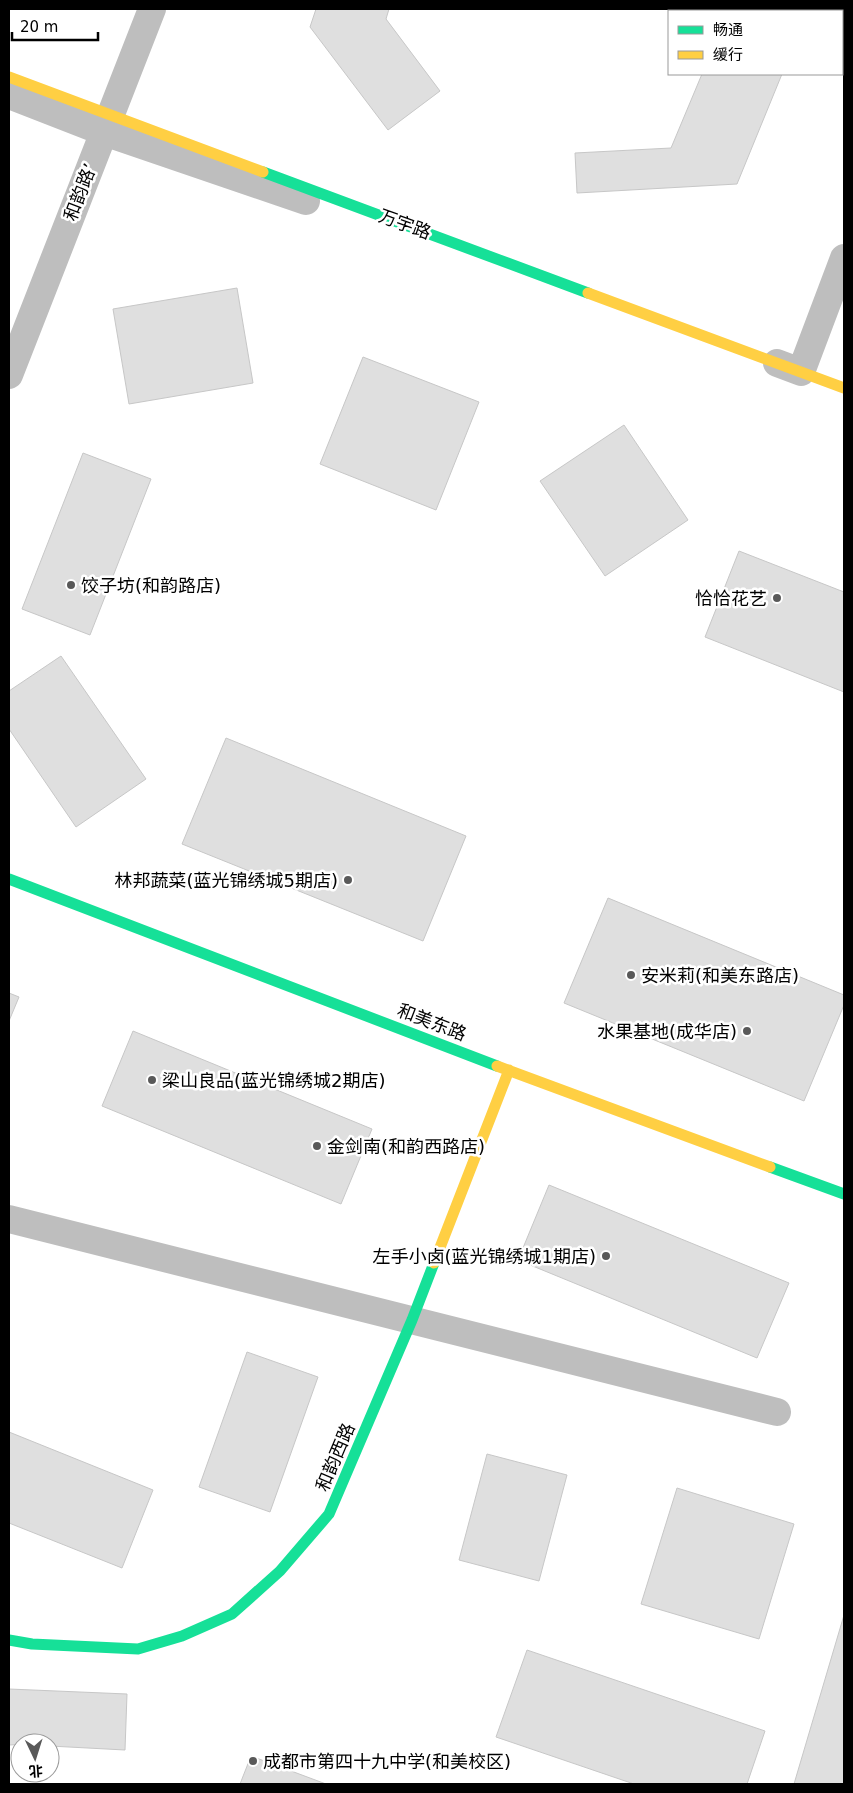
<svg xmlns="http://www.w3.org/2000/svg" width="853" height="1793" font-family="'DejaVu Sans','Noto Sans SC',sans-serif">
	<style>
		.building { fill: #dfdfdf; stroke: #c7c7c7 }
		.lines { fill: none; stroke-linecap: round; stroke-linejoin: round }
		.street { stroke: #bebebe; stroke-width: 28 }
		.fast { stroke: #16e098; stroke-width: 11 }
		.slow { stroke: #ffcf43; stroke-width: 11 }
		.poi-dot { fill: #595959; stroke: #fff; stroke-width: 2 }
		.labels { text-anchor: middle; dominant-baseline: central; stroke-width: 5; stroke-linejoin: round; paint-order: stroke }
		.street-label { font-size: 18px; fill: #000; stroke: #fff }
		.poi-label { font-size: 18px; fill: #000; stroke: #fff; text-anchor: start }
	</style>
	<rect width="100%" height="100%" fill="#fff"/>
	<!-- building -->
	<path class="building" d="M316 9H389L386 19 440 91 388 130 310 27Z
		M702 74H782L737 184 577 193 575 153 671 148Z
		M237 288 253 383 129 404 113 309Z
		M363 357 479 402 436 510 320 464Z
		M624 425 688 520 605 576 540 481Z
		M83 453 151 479 90 635 22 609Z
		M739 551 844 592V692L705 637Z
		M61 656 146 779 76 827 9 729V691Z
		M226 738 466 836 423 941 182 844Z
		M608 898 844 995V1005L804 1101 564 1003Z
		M9 993 19 997 9 1021Z
		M133 1031 372 1129 341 1204 102 1106Z
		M549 1185 789 1283 757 1358 518 1260Z
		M247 1352 318 1377 270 1512 199 1487Z
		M9 1432 153 1490 122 1568 9 1523Z
		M487 1454 567 1475 539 1581 459 1560Z
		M677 1488 794 1524 759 1639 641 1604Z
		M844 1615V1784H794Z
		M527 1650 765 1731 747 1784H634L496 1737Z
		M9 1689 127 1694 125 1750 50 1746V1743L9 1745Z
		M251 1756 326 1784H240Z"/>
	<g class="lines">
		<!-- street -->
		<path class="street" d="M9 95 104 132 306 201
			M777 363 801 372 844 258
			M9 375 152 9
			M9 1219 777 1412"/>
		<!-- fast -->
		<path class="fast" d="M263 172 588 293
			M9 879 497 1066
			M770 1167 844 1194
			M9 1640 32 1644 138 1649 182 1636 232 1614 280 1571 329 1514 412 1320 434 1263"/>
		<!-- slow -->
		<path class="slow" d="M9 77 263 172
			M588 293 844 388
			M497 1066 770 1167
			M434 1263 509 1070"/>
	</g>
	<!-- markers -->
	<g class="poi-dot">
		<circle cx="71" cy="585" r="5"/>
		<circle cx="777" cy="598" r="5"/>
		<circle cx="348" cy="880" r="5"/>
		<circle cx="631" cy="975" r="5"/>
		<circle cx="747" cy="1031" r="5"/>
		<circle cx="152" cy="1080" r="5"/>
		<circle cx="317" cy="1146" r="5"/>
		<circle cx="606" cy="1256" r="5"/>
		<circle cx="253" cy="1761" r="5"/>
	</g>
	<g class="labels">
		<!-- street labels -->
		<g class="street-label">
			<text transform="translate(80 192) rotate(-69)">和韵路’</text>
			<text transform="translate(405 224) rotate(20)">万宇路</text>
			<text transform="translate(432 1022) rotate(21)">和美东路</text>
			<text transform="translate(335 1457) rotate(-67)">和韵西路</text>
		</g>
		<!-- poi labels -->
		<g class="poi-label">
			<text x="81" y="585">饺子坊(和韵路店)</text>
			<text x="767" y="598" text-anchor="end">恰恰花艺</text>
			<text x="338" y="880" text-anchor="end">林邦蔬菜(蓝光锦绣城5期店)</text>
			<text x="641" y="975">安米莉(和美东路店)</text>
			<text x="737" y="1031" text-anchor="end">水果基地(成华店)</text>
			<text x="162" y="1080">梁山良品(蓝光锦绣城2期店)</text>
			<text x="327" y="1146">金剑南(和韵西路店)</text>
			<text x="596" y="1256" text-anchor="end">左手小卤(蓝光锦绣城1期店)</text>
			<text x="263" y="1761">成都市第四十九中学(和美校区)</text>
		</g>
	</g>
	<!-- border -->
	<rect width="853" height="1793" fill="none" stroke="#000000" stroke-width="20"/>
	<!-- legend -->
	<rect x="668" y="10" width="175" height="65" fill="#ffffff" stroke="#999999"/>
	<rect x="678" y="26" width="25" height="8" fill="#16e098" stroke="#999999"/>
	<text x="713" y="35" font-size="15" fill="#000000">畅通</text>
	<rect x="678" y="51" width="25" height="8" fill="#ffcf43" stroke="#999999"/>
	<text x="713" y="60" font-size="15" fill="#000000">缓行</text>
	<!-- north arrow -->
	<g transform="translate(35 1758) rotate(176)"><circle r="24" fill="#ffffff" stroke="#999999"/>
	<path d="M0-4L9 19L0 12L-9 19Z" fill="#595959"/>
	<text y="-8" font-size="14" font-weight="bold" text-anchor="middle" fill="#000000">北</text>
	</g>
	<!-- scale -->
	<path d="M12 32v8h86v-8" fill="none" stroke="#000000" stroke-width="2.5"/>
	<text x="20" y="32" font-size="15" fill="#000000" stroke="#ffffff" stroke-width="4" paint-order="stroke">20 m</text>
</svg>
